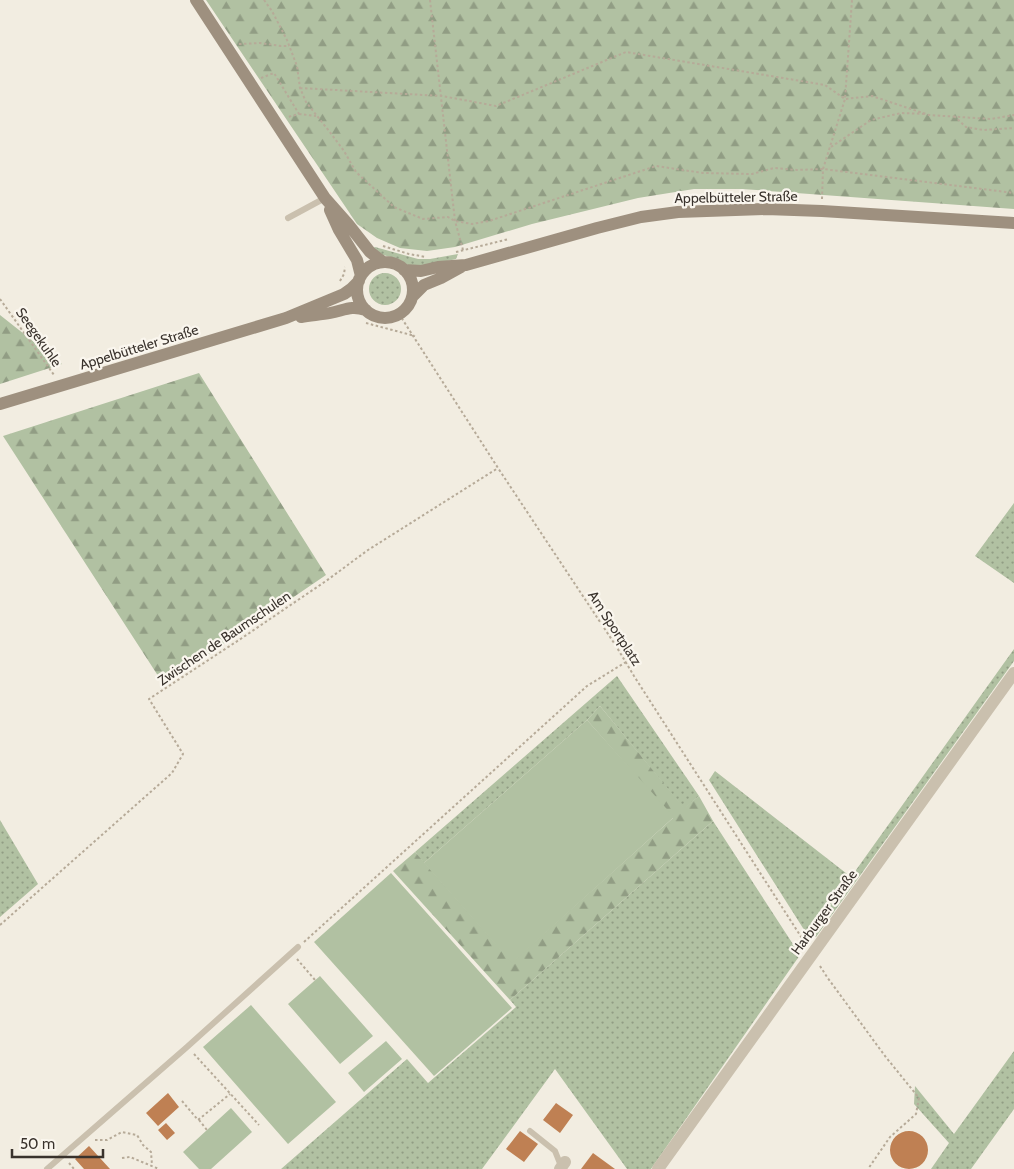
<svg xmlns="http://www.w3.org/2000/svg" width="1014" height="1169" font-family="Cabin,sans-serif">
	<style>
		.green { fill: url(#green-dots) }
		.forest { fill: url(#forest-firs) }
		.pitch { fill: #b1c1a2 }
		.building { fill: #bf8053 }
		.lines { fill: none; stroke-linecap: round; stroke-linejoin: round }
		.path { stroke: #b6aa98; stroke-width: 2; stroke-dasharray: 2.5 2.5; stroke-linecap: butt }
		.service { stroke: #cac0ae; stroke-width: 6 }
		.minor { stroke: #cac0ae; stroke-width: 12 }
		.tertiary { stroke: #cac0ae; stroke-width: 12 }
		.secondary { stroke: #9e907f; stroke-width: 12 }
		.labels { text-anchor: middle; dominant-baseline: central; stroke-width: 4.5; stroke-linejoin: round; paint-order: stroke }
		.street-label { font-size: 14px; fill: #39322c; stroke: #faf6ee }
	</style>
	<defs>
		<pattern id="green-dots" width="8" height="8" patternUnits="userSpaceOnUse" patternTransform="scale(1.25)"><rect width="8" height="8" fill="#b1c1a2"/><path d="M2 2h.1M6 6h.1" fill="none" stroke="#919d84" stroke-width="1.8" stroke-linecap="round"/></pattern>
		<pattern id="forest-firs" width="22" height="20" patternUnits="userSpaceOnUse" patternTransform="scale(1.25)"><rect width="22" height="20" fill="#b1c1a2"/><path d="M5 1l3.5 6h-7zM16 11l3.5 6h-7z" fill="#919d84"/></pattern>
	</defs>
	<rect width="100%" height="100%" fill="#f2ede1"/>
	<!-- green -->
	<path class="green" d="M375 247 418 259H430L458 254 456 259 421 267 408 265 398 259 383 255 373 248Z
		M369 289a16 16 0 1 1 32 0a16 16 0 1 1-32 0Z
		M1014 503V583L975 556Z
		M1014 649V661L816 937 808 936 709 780 715 771 851 877Z
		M617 676 699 796 684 809 600 706 587 720 424 863 415 852Z
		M0 820 38 884 0 917Z
		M713 821 800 955 651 1169H627L555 1069 482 1169H281L407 1059 428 1083 516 1007 510 1000Z
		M1014 1051V1109L971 1169H931L949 1143 914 1104 915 1086 954 1134Z"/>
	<!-- forest -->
	<path class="forest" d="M206 0H1014V209L742 189H694L638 198 532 224 455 247 427 251 400 248 377 238 357 224Z
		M0 315 62 364 0 384Z
		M199 373 326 575 164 685 3 436Z
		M600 706 684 808 699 796 713 821 510 1000 393 871 415 852 512 962 673 818 587 720Z"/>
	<!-- pitch -->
	<path class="pitch" d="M587 720 674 817 512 963 424 863Z
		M391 873 512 1008 434 1076 314 942Z
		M320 976 373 1036 340 1064 288 1004Z
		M251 1005 336 1102 288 1144 203 1047Z
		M386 1041 402 1059 364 1092 348 1073Z
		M231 1108 252 1132 211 1169H199L183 1152Z"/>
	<!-- building -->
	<path class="building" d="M168 1093 179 1107 158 1126 146 1113Z
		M556 1103 573 1115 560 1133 543 1120Z
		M166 1123 175 1133 167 1140 158 1130Z
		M890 1150a19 19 0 1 1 38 0a19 19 0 1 1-38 0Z
		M520 1131 538 1144 524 1162 506 1149Z
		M89 1146 110 1169H84L75 1159Z
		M593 1153 615 1169H581Z"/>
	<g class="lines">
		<!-- path -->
		<path class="path" d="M264 0 272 11 287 40 297 66 300 88 306 102 329 131 344 151 356 172 394 207 423 219 448 217 455 221 472 224 489 221 656 166 703 173 752 174 774 168 797 170 823 169 1014 193
			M430 0 455 221 463 250
			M239 44 260 43 281 46H289
			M261 78 274 73 299 114 288 117
			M300 88 442 96 496 106 626 52 825 85 845 99 872 96 929 115 991 119 1014 115
			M299 114 316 116
			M954 116 966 127 983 130 1014 128
			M831 147 871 120 901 113 927 114
			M694 198 750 196
			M822 199 823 169 845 99 852 0
			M383 246 409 254 426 257
			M456 252 509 239
			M340 281 344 274 345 267
			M0 299 54 375
			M399 314 498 468 616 646 634 676 805 943
			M366 323 415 336
			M0 925 172 773 183 754 149 699 242 638 326 581 368 550 498 468
			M304 942 587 686 626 662
			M297 959 315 980
			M820 966 827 977 885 1056 919 1098 916 1114 890 1137 868 1169
			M194 1054 259 1125
			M182 1101 198 1120 230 1094
			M199 1120 207 1130
			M95 1140H107L122 1132 137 1135 143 1145 151 1152 152 1165
			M122 1158 130 1157 159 1169
			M69 1163 74 1169"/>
		<!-- service -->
		<path class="service" d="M288 218 325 198
			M530 1131 555 1151 561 1166
			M47 1169 187 1047 298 947"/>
		<!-- minor -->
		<path class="minor" d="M560 1169 565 1162"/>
		<!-- tertiary -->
		<path class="tertiary" d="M658 1169 1014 673"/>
		<!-- secondary -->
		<path class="secondary" d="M196 0 325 198 348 224 370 252 383 262
			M330 210 339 230 357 260 361 276
			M357 290a28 28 0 1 1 56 0a28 28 0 1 1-56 0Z
			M404 270 421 271 438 267 466 265 597 228 641 217 678 212 766 209 822 211 1014 223
			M412 297 424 285 441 278 461 267
			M301 317C311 315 321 315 330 313 345 310 351 305 366 310
			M0 404 286 318 344 294 351 289 359 281"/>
	</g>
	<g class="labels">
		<!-- street labels -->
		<g class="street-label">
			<text transform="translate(736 197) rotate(-1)">Appelbütteler Straße</text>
			<text transform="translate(39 337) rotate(55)">Seegekuhle</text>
			<text transform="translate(139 347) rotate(-17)">Appelbütteler Straße</text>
			<text transform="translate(615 628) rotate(57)">Am Sportplatz</text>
			<text transform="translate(224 638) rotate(-34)">Zwischen de Baumschulen</text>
			<text transform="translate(824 912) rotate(-54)">Harburger Straße</text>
		</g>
	</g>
	<!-- scale -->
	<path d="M12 1149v8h91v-8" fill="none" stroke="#39322c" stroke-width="2.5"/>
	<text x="20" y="1149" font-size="15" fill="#39322c" stroke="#faf6ee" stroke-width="4" paint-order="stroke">50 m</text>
</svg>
